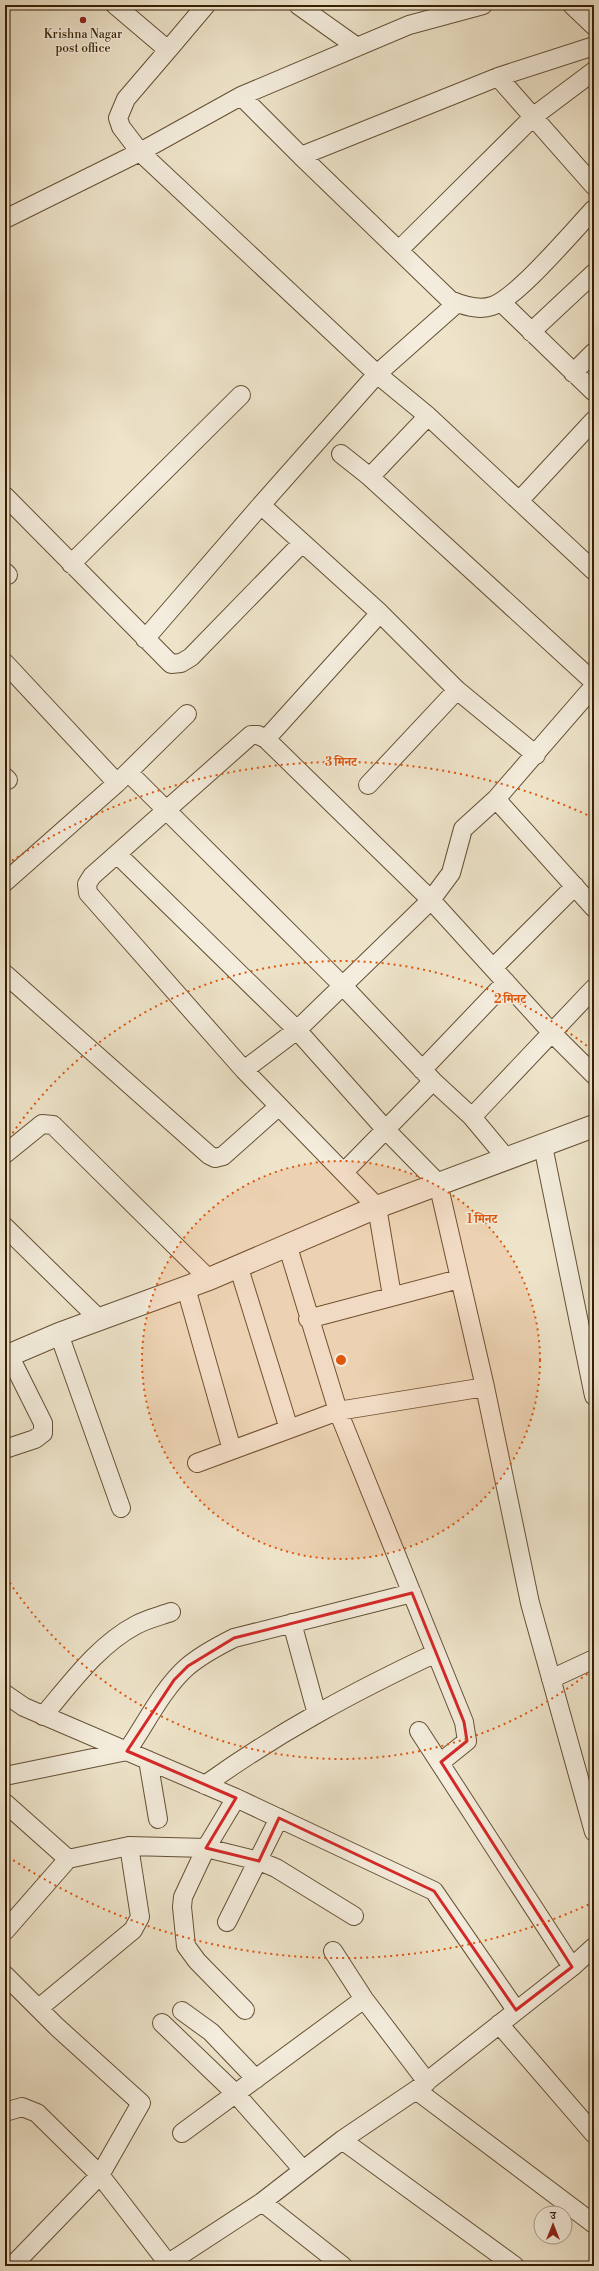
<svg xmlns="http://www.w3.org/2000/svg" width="599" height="2271" font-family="'Libre Bodoni','Noto Serif Devanagari',serif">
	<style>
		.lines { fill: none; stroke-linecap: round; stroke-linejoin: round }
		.minor-casing { stroke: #655035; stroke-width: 20 }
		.tertiary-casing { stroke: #655035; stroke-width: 24 }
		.minor { stroke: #f4eddd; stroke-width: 18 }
		.tertiary { stroke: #f4eddd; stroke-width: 22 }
		.marked { fill: none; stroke: #d62828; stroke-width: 3; stroke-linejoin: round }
		.ring { fill: none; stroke: #df560c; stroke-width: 2; stroke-dasharray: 2 4 }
		.poi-dot { fill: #8f2418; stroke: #f4eddd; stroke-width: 1.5 }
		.labels { text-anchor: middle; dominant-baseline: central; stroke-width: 3; stroke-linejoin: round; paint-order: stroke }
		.poi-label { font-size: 12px; fill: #371f03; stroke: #f4eddd }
		.centre { fill: #df560c; stroke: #f4eddd; stroke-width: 2 }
		.ring-label { font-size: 12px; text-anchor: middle; font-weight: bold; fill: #df560c; stroke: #f4eddd; stroke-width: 3; stroke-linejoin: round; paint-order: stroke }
	</style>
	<rect width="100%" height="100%" fill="#eee4ca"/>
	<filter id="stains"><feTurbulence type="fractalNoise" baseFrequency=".005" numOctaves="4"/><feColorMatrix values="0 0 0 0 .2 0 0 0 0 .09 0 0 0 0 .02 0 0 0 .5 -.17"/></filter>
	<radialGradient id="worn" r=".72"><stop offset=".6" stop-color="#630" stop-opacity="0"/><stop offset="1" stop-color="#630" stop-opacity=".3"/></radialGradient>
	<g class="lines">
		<!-- minor casing -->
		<g class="minor-casing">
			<path id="minor" d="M115 5 168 50 206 5
				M298 5 357 47
				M572 5 594 26
				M168 50 126 99 118 118 121 127 140 152 377 374 428 416 594 571
				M498 77 594 186
				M241 96 301 156 498 77 594 46
				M301 156 450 300C462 305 478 311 492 306 517 298 573 231 594 209
				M5 219 140 152 241 96 409 25 483 5
				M399 250 534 116 594 71
				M501 302 594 392
				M457 303 377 374 261 505 380 613 457 690 536 755
				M531 332 594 273
				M573 373 594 352
				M341 454 370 477 594 682
				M370 477 428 416
				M5 496 171 664 181 663 191 657 302 543
				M519 501 594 420
				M71 564 241 395
				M5 572 8 575
				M145 639 261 505
				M5 663 117 783
				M266 739 380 613
				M128 772 343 986 433 1081 472 1117 507 1159
				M5 777 8 780
				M368 785 457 690
				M496 799 594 908
				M117 854 297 1030 386 1130 438 1183 485 1387 530 1603 594 1832
				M5 882 117 783 187 714
				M493 968 575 886
				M5 974 209 1155 215 1158 223 1156 278 1107
				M244 1070 297 1030 431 900 451 873 463 829 496 799 594 686
				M422 1070 506 982
				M472 1117 594 988
				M543 1146 594 1396
				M5 1154 42 1124 53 1125 209 1279
				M344 1172 433 1081
				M5 1227 99 1319
				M287 1244 338 1411 464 1722 467 1741 441 1762
				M238 1265 289 1429
				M186 1288 232 1450
				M392 1296 377 1207 244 1070 88 893 87 884 92 876 251 735H258L266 739 431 900 552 1033 594 1075
				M308 1319 459 1279
				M59 1334 121 1508
				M5 1449 35 1439 43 1433V1423L9 1355
				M197 1463 338 1411 485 1387
				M292 1623 317 1714
				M551 1679 594 1659
				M5 1694 24 1707 236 1798 434 1891 516 2010
				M43 1716C71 1683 98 1645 136 1625 147 1619 160 1616 171 1612
				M419 1731 572 1967
				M148 1760 158 1819
				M5 1776 127 1751C145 1725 163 1688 187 1667 201 1655 218 1646 234 1638L412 1593
				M205 1785C279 1732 353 1692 436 1653
				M236 1798 206 1848 183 1897 182 1907 186 1946 197 1961 245 2010
				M5 1803 68 1859
				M227 1922 279 1818
				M5 1931 68 1859 129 1846 206 1848 259 1861 276 1868 354 1916
				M333 1951 364 1999 427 2082
				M5 1975 57 2027 141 2103 100 2175 15 2263
				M39 2008 133 1930 140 1917 129 1846
				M182 2011 211 2032 256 2079
				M162 2023 235 2093 303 2170
				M499 2024 594 2134
				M416 2090 594 2224
				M5 2112 22 2107 37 2113 100 2175 170 2266
				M182 2133 364 1999
				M342 2140 515 2266
				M262 2202 343 2266
				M164 2266 262 2202 342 2140 416 2090 572 1967 594 1947"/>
		</g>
		<!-- tertiary casing -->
		<g class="tertiary-casing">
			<path id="tertiary" d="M5 1357 59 1334 209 1279 377 1207 594 1126"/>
		</g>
		<!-- minor -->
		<use href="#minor" class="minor"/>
		<!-- tertiary -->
		<use href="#tertiary" class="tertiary"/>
	</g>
	<!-- marked area -->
	<path class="marked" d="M412 1593 464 1722 467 1741 441 1762 572 1967 516 2010 434 1891 279 1818 259 1861 206 1848 236 1798 127 1751 174 1680 188 1666 234 1638Z"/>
	<!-- distance rings -->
	<circle cx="341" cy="1360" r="199" fill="#df560c" fill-opacity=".12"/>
	<g class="ring">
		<circle cx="341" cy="1360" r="199"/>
		<path d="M592 1670A399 399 0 0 1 6 1577M6 1143A399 399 0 0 1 592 1050"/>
		<path d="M594 1902A598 598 0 0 1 7 1856M7 864A598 598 0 0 1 594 818"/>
	</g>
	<!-- markers -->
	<circle class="poi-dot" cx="83" cy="20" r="4"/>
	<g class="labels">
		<!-- poi labels -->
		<g class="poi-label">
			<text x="83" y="34">Krishna Nagar<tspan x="83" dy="14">post office</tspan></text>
		</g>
	</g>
	<circle cx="341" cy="1360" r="6" class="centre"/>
	<g class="ring-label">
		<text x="341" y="766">3 मिनट</text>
		<text x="510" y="1003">2 मिनट</text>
		<text x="482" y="1223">1 मिनट</text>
	</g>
	<!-- margin -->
	<rect width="599" height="2271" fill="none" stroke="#eee4ca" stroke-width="20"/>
	<rect x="6" y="6" width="587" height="2259" fill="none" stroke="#371f03" stroke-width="2"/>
	<rect x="10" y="10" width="579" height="2251" fill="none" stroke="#371f03"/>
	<!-- north arrow -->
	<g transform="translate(553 2225)"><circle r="19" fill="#f4eddd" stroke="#a89b86"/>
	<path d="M0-3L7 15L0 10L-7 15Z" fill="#8f2418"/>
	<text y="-6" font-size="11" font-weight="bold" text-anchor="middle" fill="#371f03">उ</text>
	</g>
	<rect width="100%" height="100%" filter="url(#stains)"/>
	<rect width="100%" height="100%" fill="url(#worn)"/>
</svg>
